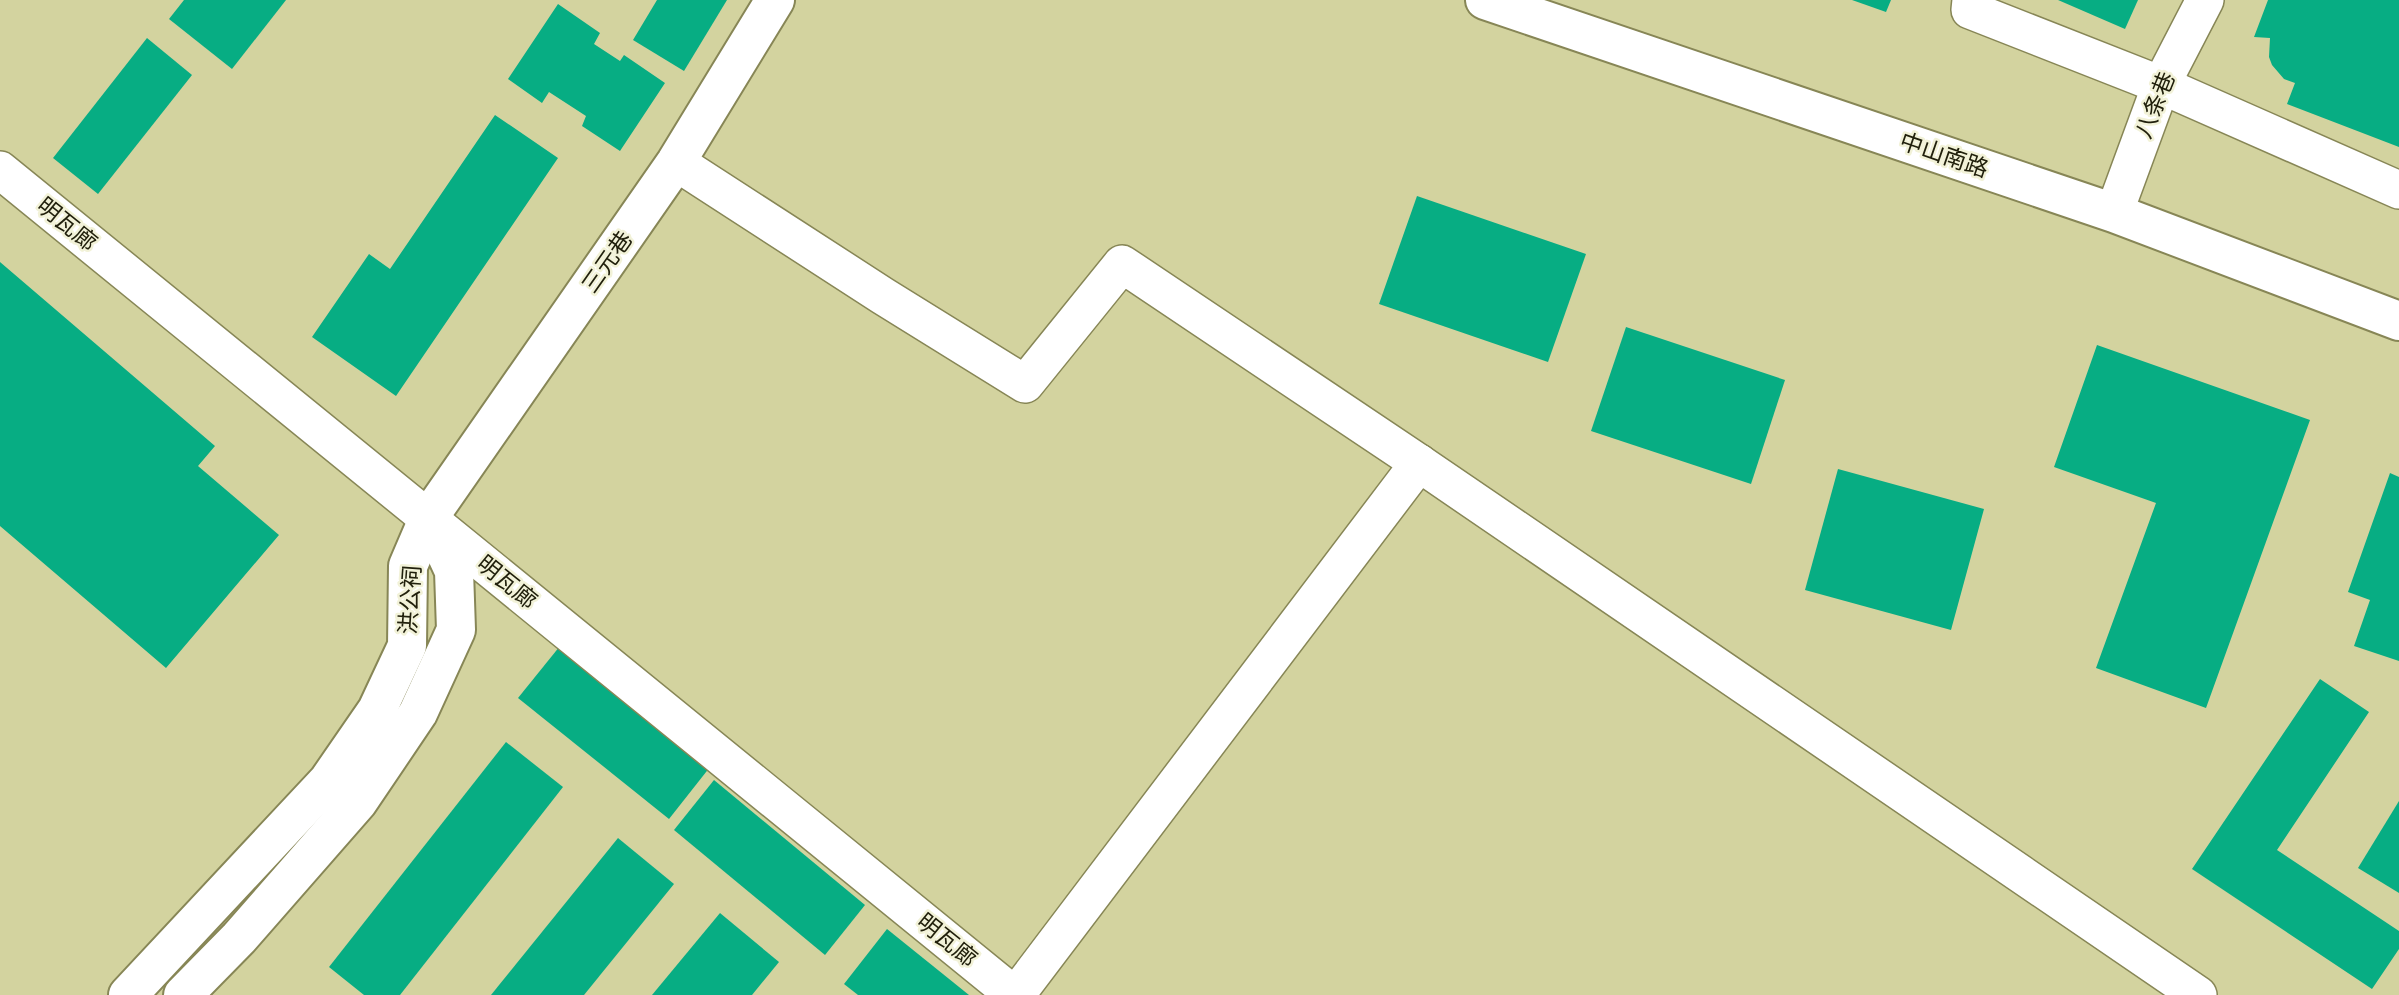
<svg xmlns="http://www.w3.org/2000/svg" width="2399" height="995" font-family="'Fira Sans','Noto Sans SC',sans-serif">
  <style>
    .building { fill: #07ad83 }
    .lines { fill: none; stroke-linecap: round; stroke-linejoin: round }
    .minor-casing { stroke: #878656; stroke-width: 40 }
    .tertiary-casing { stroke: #878656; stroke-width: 42 }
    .primary-casing { stroke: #878656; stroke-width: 42 }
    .minor { stroke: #fff; stroke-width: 37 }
    .tertiary { stroke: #fff; stroke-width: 38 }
    .primary { stroke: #fff; stroke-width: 38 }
    .labels { text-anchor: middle; stroke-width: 5; stroke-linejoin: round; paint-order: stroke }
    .street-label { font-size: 23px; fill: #21200c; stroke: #f2f2d8 }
  </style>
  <rect width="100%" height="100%" fill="#d3d39f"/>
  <g class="building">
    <polygon points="184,0 286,0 232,69 169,19"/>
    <polygon points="657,0 727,0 684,71 633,40"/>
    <polygon points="1852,0 1891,0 1886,12"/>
    <polygon points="2058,0 2138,0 2125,29"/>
    <polygon points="2268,0 2399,0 2399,147 2287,104 2295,83 2284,79 2272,65 2269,57 2270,38 2254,37"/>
    <polygon points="558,4 600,33 594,44 620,61 624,55 665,83 620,151 582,126 586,116 549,92 542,103 508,79"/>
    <polygon points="147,38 192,75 98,194 53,158"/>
    <polygon points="495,115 558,158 396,396 312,337 369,254 390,269"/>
    <polygon points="1417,196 1586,254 1548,362 1379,304"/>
    <polygon points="0,262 215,446 198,466 279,535 166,668 0,526"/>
    <polygon points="1626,327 1785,380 1751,484 1591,431"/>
    <polygon points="2097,345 2310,420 2206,708 2096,668 2156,503 2054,467"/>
    <polygon points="1838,469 1984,509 1951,630 1805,590"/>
    <polygon points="2390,473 2399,477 2399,661 2354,646 2370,600 2348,592"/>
    <polygon points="560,646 710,767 669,819 518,698"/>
    <polygon points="2320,679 2369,712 2277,850 2399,931 2399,949 2372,989 2192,869"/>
    <polygon points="506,742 563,787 400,995 364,995 329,967"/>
    <polygon points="714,780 865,905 825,955 674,830"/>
    <polygon points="2399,801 2399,893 2358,868"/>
    <polygon points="618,838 674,884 584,995 491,995"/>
    <polygon points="720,913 779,962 752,995 652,995"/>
    <polygon points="887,929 969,995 858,995 844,984"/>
  </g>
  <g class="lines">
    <g class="minor-casing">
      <g id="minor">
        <polyline points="1971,0 1970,10 2161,85 2399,190"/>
        <polyline points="676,162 883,296 1025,384 1122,264 1419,463 2198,995"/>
        <polyline points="0,170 1014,995"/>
        <polyline points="2114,213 2161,85 2205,0"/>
        <polyline points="1016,995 1419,463"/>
      </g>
    </g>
    <g class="tertiary-casing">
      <g id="tertiary">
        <polyline points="128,995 328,781 377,710 407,646 408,566 429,517 676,162 775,0"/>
        <polyline points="183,995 239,938 358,802 418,713 456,630 454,571 429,517"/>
      </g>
    </g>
    <g class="primary-casing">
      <polyline id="primary" points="1485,0 2114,213 2399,321"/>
    </g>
    <use href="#minor" class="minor"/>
    <use href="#tertiary" class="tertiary"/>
    <use href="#primary" class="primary"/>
  </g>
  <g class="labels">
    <g class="street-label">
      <text transform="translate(2155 105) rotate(-68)" y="8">八条巷</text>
      <text transform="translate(1944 155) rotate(19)" y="8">中山南路</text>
      <text transform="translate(67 224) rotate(39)" y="8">明瓦廊</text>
      <text transform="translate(607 262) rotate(-55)" y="8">三元巷</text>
      <text transform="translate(507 582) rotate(39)" y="8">明瓦廊</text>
      <text transform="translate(410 600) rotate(-86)" y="8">洪公祠</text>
      <text transform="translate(947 940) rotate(39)" y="8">明瓦廊</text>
    </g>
  </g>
</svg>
